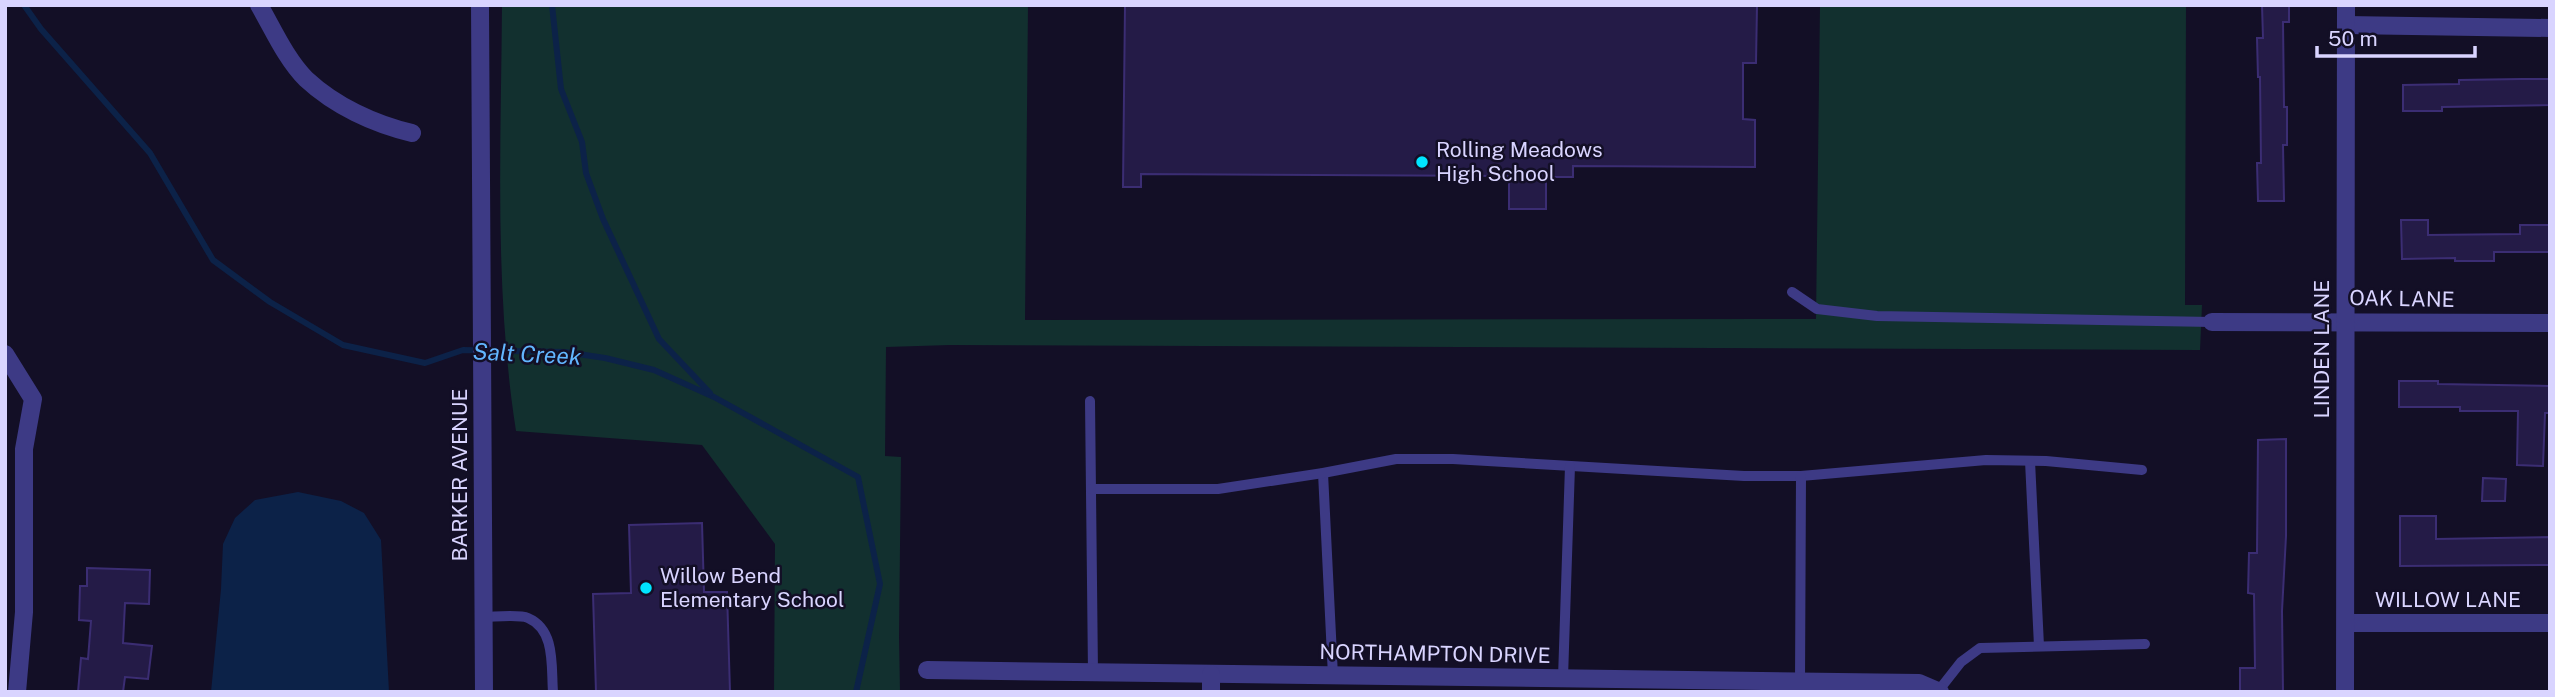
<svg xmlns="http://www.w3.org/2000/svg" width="2555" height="697" font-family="'Public Sans',sans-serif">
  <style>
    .green { fill: #12302f }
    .water { fill: #0c2248 }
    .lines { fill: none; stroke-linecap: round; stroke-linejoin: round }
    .stream { stroke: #0c2248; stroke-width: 6 }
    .building { fill: #241b47; stroke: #3b2d73; stroke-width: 2 }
    .lane { stroke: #3d3a85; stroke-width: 10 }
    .street { stroke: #3d3a85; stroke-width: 18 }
    .poi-dot { fill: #00e5ff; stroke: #130f26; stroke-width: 2.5 }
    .labels { text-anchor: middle; stroke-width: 5; stroke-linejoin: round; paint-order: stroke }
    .poi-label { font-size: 21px; fill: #d9d4ff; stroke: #130f26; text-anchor: start }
    .street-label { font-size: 21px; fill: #d9d4ff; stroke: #130f26 }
    .water-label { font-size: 23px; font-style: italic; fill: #62b6ff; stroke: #130f26 }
  </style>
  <rect width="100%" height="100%" fill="#130f26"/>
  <path class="green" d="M502,5H1028L1025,320L1816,319L1820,5H2186L2185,305H2202L2200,350L950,345L886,347L885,456L901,457L899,637L900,692H774L775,544L702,445L516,431C494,291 501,146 502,5Z"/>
  <polygon class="water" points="298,492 341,501 364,513 381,540 389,692 211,692 221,589 223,544 235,518 255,500"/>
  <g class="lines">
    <g class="stream">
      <polyline points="24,5 41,29 150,153 213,260 270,302 343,345 425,363 463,350 565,352 605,358 654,370 714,397 858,477 880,584 856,692"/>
      <polyline points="552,5 561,89 582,142 586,173 603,219 659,339 710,393"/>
    </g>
  </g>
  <g class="building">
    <polygon points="1125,5 1757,5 1756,63 1743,63 1743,119 1755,120 1755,167 1573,166 1573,177 1546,177 1546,209 1509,209 1509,176 1141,174 1141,187 1123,187"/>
    <polygon points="2262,5 2289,5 2289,22 2283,22 2284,107 2287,107 2287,145 2283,145 2284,201 2258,201 2257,163 2261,163 2260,77 2258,77 2257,38 2263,38"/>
    <polygon points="2521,79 2550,79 2550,105 2442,107 2442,111 2403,111 2403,85 2459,84 2459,80"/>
    <polygon points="2401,220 2428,220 2428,235 2520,234 2520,225 2550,225 2550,252 2494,252 2494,261 2455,261 2455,258 2402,259"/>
    <polygon points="2399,381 2438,381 2438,384 2550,386 2550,413 2545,413 2543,466 2517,465 2518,411 2460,411 2460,407 2399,407"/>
    <polygon points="2286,439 2286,536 2282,611 2283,692 2240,692 2240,668 2255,668 2254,594 2248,593 2249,553 2257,553 2258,440"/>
    <polygon points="2483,478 2506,479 2505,501 2482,501"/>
    <polygon points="2400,516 2436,516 2436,539 2550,537 2550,565 2400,566"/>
    <polygon points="702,523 704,592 727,592 730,692 596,692 593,594 631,593 629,525"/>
    <polygon points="87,568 150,570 149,604 125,603 123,643 152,646 148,679 125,677 123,692 78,692 81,658 88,659 91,621 79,620 80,586 87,586"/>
  </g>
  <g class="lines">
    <g class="lane">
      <polyline points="1792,292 1817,309 1877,316 2212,322"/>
      <polyline points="1090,401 1093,673"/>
      <polyline points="2030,461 2039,646"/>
      <polyline points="1323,473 1333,676"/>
      <polyline points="1091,489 1218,489 1323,473 1396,459 1453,459 1744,476 1801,476 1986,460 2046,461 2142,470"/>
      <path d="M483,617C494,617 519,614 528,618C556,630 551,667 553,692"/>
      <polyline points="1563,678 1570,466"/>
      <polyline points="1800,681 1801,476"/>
      <polyline points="1939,690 1961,662 1980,648 2145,644"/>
    </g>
    <g class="street">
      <path d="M259,5C273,29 286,59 306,79C335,106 374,124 412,133"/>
      <polyline points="480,5 484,692"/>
      <polyline points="2346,25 2550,28"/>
      <polyline points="2212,322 2550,323"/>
      <polyline points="5,354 33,399 24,449 24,612 17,692"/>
      <polyline points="2346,623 2550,623"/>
      <polyline points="927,670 1919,683 1940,692"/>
      <polyline points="1211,692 1211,674"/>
      <polyline points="2345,692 2346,5"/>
    </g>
  </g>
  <g class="poi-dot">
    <circle cx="1422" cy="162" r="7"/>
    <circle cx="646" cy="588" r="7"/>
  </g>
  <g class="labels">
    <g class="poi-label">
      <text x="1436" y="157">Rolling Meadows<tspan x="1436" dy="24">High School</tspan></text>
      <text x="660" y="583">Willow Bend<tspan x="660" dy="24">Elementary School</tspan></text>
    </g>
    <g class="street-label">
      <text transform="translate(2402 299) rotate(1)" y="7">OAK LANE</text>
      <text transform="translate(2322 349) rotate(-90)" y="7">LINDEN LANE</text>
      <text transform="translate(460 475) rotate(-90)" y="7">BARKER AVENUE</text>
      <text x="2448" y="607">WILLOW LANE</text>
      <text transform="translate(1435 654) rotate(1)" y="7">NORTHAMPTON DRIVE</text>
    </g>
    <g class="water-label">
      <text transform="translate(527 354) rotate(3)" y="8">Salt Creek</text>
    </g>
  </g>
  <rect width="2555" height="697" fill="none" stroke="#d9d4ff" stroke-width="14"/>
  <path d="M2317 46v10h158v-10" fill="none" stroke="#d9d4ff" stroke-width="3.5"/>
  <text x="2328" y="46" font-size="21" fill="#d9d4ff" stroke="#130f26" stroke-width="5" paint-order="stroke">50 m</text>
</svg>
